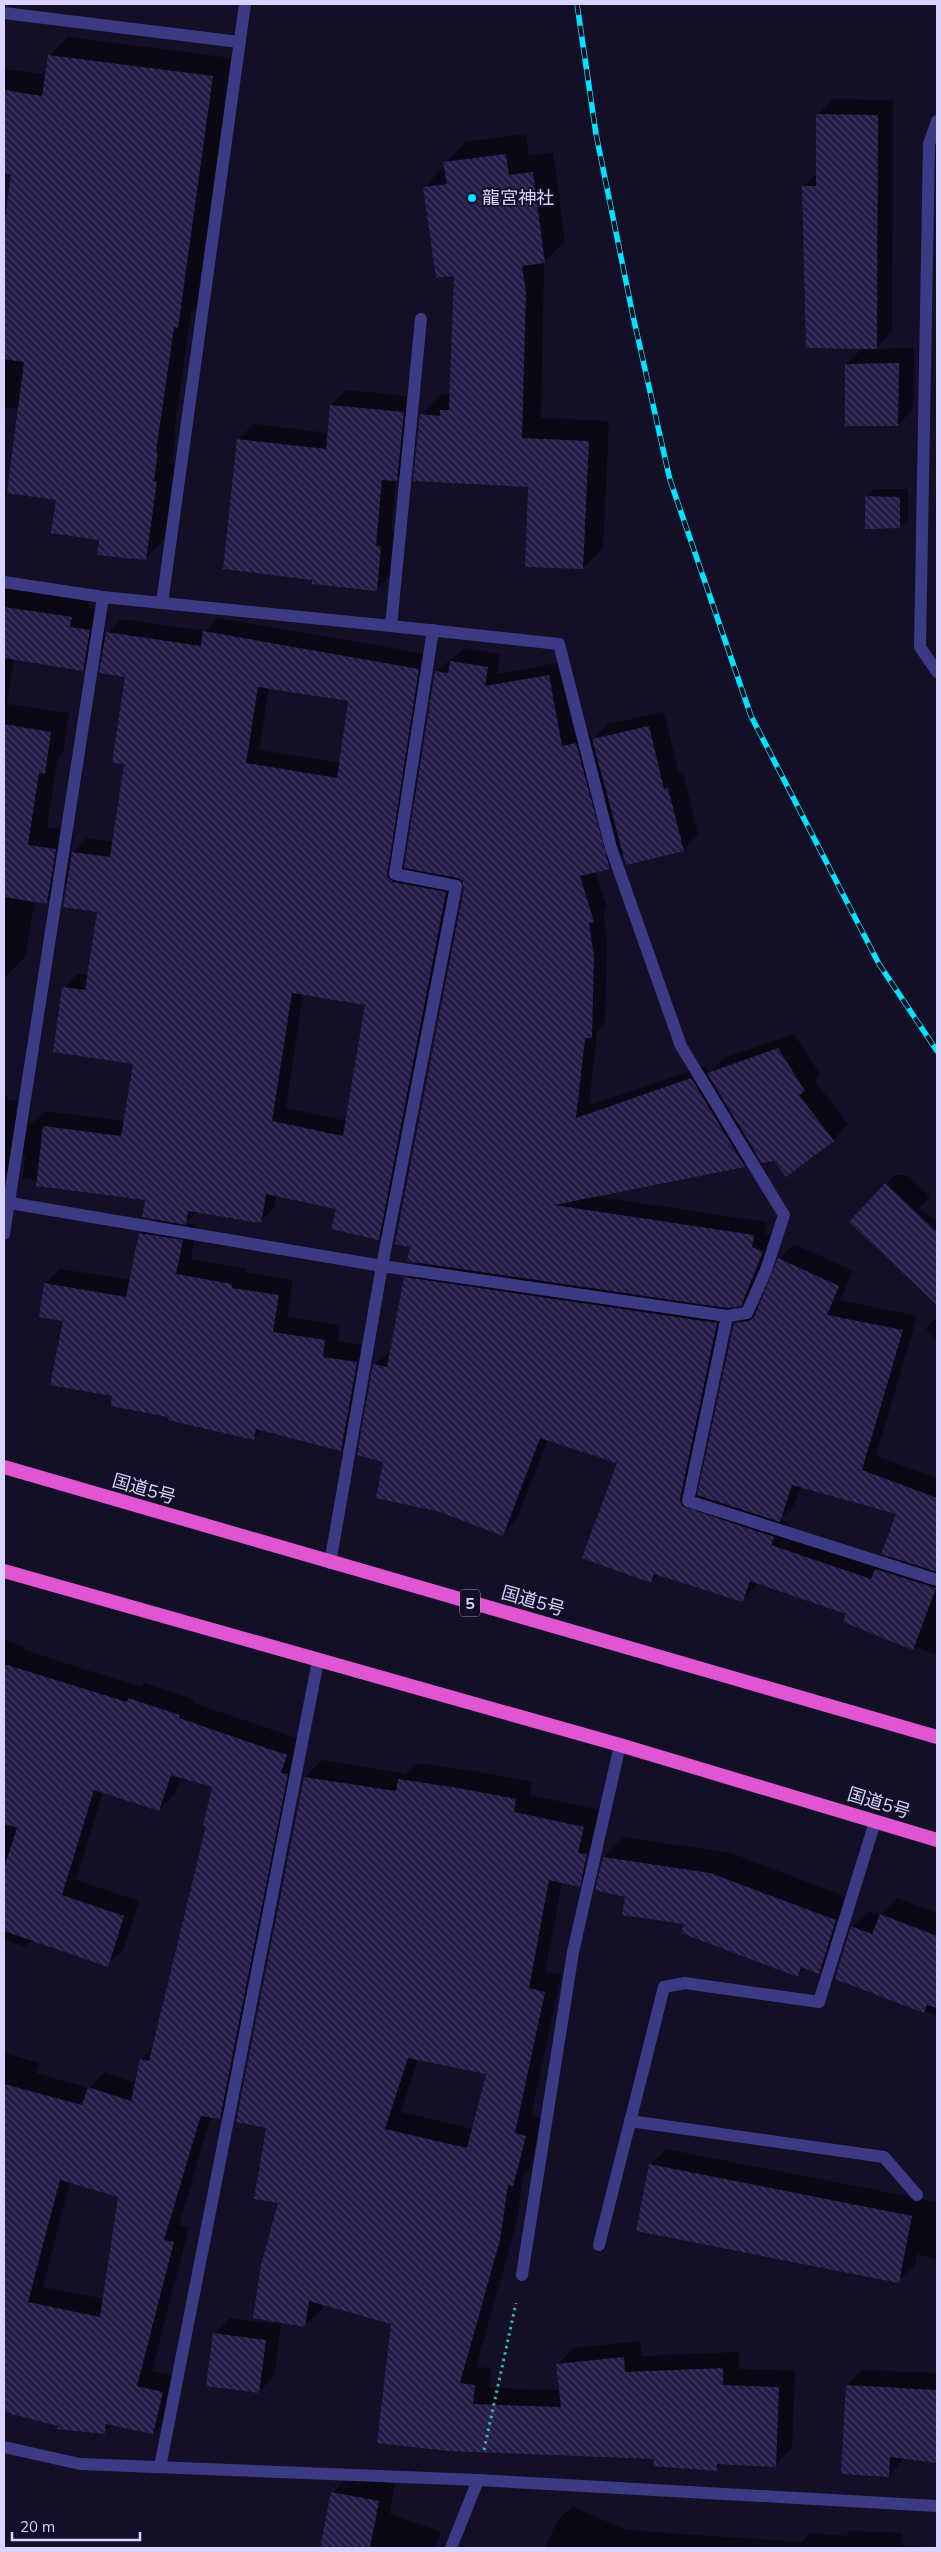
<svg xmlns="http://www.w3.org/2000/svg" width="941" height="2552" font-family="Mulish,'Noto Sans JP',sans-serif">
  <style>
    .shadow { fill: #0007; fill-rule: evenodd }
    .building { fill: url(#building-back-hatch); fill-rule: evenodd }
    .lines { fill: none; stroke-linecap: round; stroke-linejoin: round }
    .path { stroke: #2fb8b0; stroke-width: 3; stroke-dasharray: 2.5 4; stroke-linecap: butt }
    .service { stroke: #3d3a85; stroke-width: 12 }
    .minor { stroke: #3d3a85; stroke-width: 12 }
    .trunk { stroke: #e055d1; stroke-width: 14 }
    .rail-casing { stroke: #00e5ff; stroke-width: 5.5 }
    .rail { stroke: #130f26; stroke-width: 4; stroke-dasharray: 11; stroke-linecap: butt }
    .poi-dot { fill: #00e5ff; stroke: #130f26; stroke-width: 2 }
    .labels { text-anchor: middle; stroke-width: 4; stroke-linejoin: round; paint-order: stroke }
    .shield { fill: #130f26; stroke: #9e99be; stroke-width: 1 }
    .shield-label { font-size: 16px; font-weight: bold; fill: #d9d4ff }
    .poi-label { font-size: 18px; fill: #d9d4ff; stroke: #130f26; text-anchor: start }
    .street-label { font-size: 18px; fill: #d9d4ff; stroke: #130f26 }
  </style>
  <defs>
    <pattern id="building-back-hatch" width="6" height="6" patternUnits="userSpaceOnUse" patternTransform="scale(1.25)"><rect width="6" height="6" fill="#241b47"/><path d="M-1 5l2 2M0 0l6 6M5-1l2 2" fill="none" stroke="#433b63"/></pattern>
  </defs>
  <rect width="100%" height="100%" fill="#130f26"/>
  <g class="shadow">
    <polygon points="68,37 231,58 197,308 191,313 174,433 176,434 172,462 175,463 164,540 145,559 100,539 57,499 19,409 4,407 4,236 12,173 4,172 4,69 47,75 49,56"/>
    <polygon points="833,99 893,100 892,332 875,349 914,348 913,409 898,425 846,364 863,348 803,187 817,173 817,115"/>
    <polygon points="526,134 529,156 553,152 565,241 544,262 541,418 609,421 603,548 583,568 530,486 421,414 441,394 450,395 455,274 424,188 465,142"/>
    <polygon points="346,390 418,397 412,464 396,479 391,532 396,532 392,574 377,589 314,579 238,440 253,424 328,433 331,405"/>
    <polygon points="874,489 908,489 908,520 900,527 866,497"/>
    <path d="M4,585L90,599L88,608L108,611L104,636L121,619L205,631L218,618L432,655L400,862L406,867L436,672L464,648L500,654L497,674L562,662L575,734L589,731L592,741L608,724L664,712L679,774L683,773L698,835L683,850L624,853L609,868L595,871L607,907L603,912L607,943L605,1024L597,1032L589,1105L705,1066L709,1073L724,1058L794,1034L820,1074L814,1080L848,1124L833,1140L787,1175L774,1159L757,1153L744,1165L594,1196L766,1222L765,1234L776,1238L754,1291L741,1304L726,1307L731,1308L694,1484L696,1492L699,1493L735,1324L750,1309L759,1307L779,1259L794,1244L853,1271L840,1300L917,1316L876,1456L937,1478V1655L915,1647L913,1648L848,1613L758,1583L743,1600L659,1574L651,1582L619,1462L548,1439L517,1519L502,1534L385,1461L374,1365L391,1351L406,1278L421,1262L465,887L460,878L392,1225L378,1239L337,1208L276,1195L274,1208L260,1222L197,1212L185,1223L197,1225L191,1259L247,1269L246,1272L293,1280L287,1317L340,1325L338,1341L372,1347L356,1434L341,1450L263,1429L253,1438L170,1416L114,1395L64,1320L45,1284L60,1269L131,1280L140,1234L155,1218L146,1199L22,1178L26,1155L4,1176V1096L8,1097V1100L31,1103L28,1127L44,1111L125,1121L135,1063L64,988L77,974L89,975L98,911L68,881L47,903L35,901L25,957L6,976L4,975ZM105,648L127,676L126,763L114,842L87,838L70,855L74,831L47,827L57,760L63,754L69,713L7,704L14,659L83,669ZM269,687L350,702L340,763L259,750ZM303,993L367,1004L347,1121L286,1108ZM801,1486L898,1513L890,1555L883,1563L785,1530L788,1522L780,1519L794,1505Z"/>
    <polygon points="895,1175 907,1175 930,1197 919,1208 937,1221 937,1303 850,1222"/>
    <polygon points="937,1317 937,1340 926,1329"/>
    <path d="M4,1640L25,1647L24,1650L141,1687L145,1683L195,1700L194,1703L302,1740L235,2102L220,2118L211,2116L179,2225L189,2227L152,2371L177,2377L168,2417L153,2433L113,2424L104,2432L59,2425L4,2411V2053L39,2063L36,2073L89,2088L105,2072L136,2083L141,2059L154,2047L207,1826L214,1786L181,1777L175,1794L159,1810L103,1792L76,1880L139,1901L123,1950L107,1965L33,1940L25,1947L4,1940ZM70,2182L120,2197L104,2299L43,2287Z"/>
    <path d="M322,1760L405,1774L416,1763L475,1771L532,1782L530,1795L600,1810L596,1868L579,1885L562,1882L545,1972L561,1975L531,2116L542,2119L530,2168L523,2175L517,2222L476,2367L492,2368L489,2388L560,2390L557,2365L574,2348L640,2341L642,2356L739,2352V2369L795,2371L792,2448L775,2465L723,2463L716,2470L655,2458L378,2442L392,2323L322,2304V2309L305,2325L267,2127L305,1777ZM418,2059L488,2073L473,2129L401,2112Z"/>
    <polygon points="624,1837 731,1853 855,1900 839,1952 819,1972 806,1967 797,1976 626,1896 604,1857"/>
    <polygon points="897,1898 937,1913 937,2016 836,1979 852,1927 868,1911 880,1915"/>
    <polygon points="666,2149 937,2202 937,2260 917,2254 915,2265 898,2281 650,2165"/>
    <polygon points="230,2318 281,2325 274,2376 259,2392 214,2334"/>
    <polygon points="862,2370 937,2373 937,2462 904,2458 889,2476 847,2385"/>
    <polygon points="349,2476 395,2484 390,2514 441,2532 435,2548 335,2548 322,2546 332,2493"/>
    <polygon points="572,2506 626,2530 802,2542 810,2533 845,2536 850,2531 902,2533 901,2545 937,2548 545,2548 557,2521"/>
  </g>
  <g class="building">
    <polygon points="48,55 213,76 178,328 174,327 156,452 158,452 154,481 157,481 146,560 97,555 99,540 51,533 56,500 7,493 24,362 4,359 4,227 11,174 4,173 4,90 42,96"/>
    <polygon points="816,114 878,115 877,349 806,348 802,186 816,186"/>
    <polygon points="506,154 509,175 533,172 545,263 522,266 526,292 522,438 589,441 583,569 525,567 528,487 413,481 420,414 440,416 440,410 449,410 454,276 436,278 423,187 447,184 443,162"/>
    <polygon points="899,363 898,426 845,426 845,364"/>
    <polygon points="330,405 404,412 397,481 382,480 376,546 381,547 377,591 312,584 312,580 223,569 237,439 326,449"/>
    <polygon points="865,496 900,497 900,528 865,529"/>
    <polygon points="4,607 72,617 70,627 90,630 83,671 4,658"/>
    <path d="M203,631L419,669L387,876L393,882L446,892L379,1240L331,1229L336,1209L266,1194L261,1223L188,1211L186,1225L142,1217L145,1200L36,1186L43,1126L121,1136L133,1064L53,1052L62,987L85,990L97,912L63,907L72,852L110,857L124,764L112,763L125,677L99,673L106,632L201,646ZM258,687L348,701L337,778L246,763ZM292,993L365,1005L343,1136L272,1121Z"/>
    <polygon points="450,661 488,667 485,686 549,675 562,746 576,743 610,869 580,876 594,922 589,923 594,957 592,1038 585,1038 576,1118 691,1078 745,1167 554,1205 754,1235 752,1247 763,1252 741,1306 727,1308 407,1261 410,1247 395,1244 464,888 462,880 458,878 404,868 435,671 448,673"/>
    <polygon points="4,724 51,732 45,774 39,773 28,845 56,849 47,904 4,897"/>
    <polygon points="649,726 664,789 668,788 684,851 626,865 592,739"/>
    <polygon points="778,1048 805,1091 799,1095 834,1141 786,1177 774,1161 762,1163 707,1073"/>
    <polygon points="885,1183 937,1232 937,1305 849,1222"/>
    <polygon points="139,1233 183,1240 176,1274 232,1284 232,1288 279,1295 273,1332 325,1340 323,1357 357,1362 341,1451 256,1429 254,1440 168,1420 168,1417 111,1406 112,1396 50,1385 63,1321 39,1317 44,1283 126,1297"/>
    <polygon points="778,1258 839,1286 827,1315 903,1330 862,1470 937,1498 937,1572 881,1554 896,1514 792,1485 780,1522 697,1495 734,1323 749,1321 754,1317"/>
    <polygon points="404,1277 717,1323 680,1499 682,1506 774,1537 771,1545 871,1579 875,1569 936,1588 913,1650 843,1622 846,1614 750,1581 743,1602 654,1574 651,1583 582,1558 617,1463 540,1438 503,1536 440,1512 376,1498 383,1462 357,1455 373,1364 387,1367"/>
    <path d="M4,1664L127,1702L128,1698L180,1715L179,1718L287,1755L281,1773L288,1774L220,2119L202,2116L200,2118L164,2240L174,2242L137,2386L163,2392L153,2434L106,2424L105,2434L57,2429L58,2426L4,2412V2084L82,2105L88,2087L131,2101L140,2059L149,2061L206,1826H203L212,1787L171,1775L159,1811L94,1790L62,1895L124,1916L108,1967L4,1931V1868L17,1828L4,1824ZM60,2180L118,2197L100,2317L28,2302Z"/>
    <path d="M304,1777L396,1791L398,1779L458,1788L516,1799L514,1812L584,1827L578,1853L587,1854L580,1887L549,1880L529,1988L545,1992L515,2133L526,2136L513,2186L508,2185L500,2240L460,2383L475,2385L473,2404L561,2407L556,2364L624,2357L625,2372L723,2368V2385L779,2387L776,2467L717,2464V2471L653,2466L654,2459L449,2451L377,2443L391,2324L309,2301L305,2327L253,2318L261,2265L278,2203L254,2199L266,2128L236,2122ZM408,2058L486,2074L467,2148L385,2129Z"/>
    <polygon points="603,1857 710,1873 836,1920 819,1974 801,1967 798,1977 681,1933 684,1924 622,1915 625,1897 595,1890"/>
    <polygon points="880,1914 937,1936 937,2008 927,2005 924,2013 835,1979 851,1926 872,1934"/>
    <polygon points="649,2164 912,2216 899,2283 636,2231"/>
    <polygon points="213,2333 266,2340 259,2393 206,2386"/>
    <polygon points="846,2385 937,2390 937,2463 890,2457 889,2477 841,2474"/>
    <polygon points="331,2492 379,2501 370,2548 320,2548"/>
  </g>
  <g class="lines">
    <polyline class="path" points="484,2450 516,2303"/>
    <g class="service">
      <polyline points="4,1202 382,1266 727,1316 747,1313 766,1270 784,1215 681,1046 611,848 559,644 391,626 421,319"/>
      <polyline points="330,1563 382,1266 456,886 395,874 433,630"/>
      <polyline points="630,2121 884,2157 917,2195"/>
      <polyline points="599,2245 664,1987 685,1983 819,2002 875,1822"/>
      <polyline points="522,2275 573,1952 620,1745"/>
      <polyline points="160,2467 318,1661"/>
    </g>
    <g class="minor">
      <polyline points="4,13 239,42"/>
      <polyline points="937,121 929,144 920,647 937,672"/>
      <polyline points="4,582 103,597 391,626"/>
      <polyline points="162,603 245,4"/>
      <polyline points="4,1234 103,597"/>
      <polyline points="727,1316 688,1501 937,1580"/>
      <polyline points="4,2447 80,2464 478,2480 937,2506"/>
      <polyline points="451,2548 478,2480"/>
    </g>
    <g class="trunk">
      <polyline points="4,1467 937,1737"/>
      <polyline points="4,1571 620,1745 937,1840"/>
    </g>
    <g class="rail-casing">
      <polyline id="rail" points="577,4 596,134 633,316 670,480 751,716 879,964 937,1051"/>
    </g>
    <use href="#rail" class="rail"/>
  </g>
  <circle class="poi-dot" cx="472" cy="198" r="5"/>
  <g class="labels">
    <rect class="shield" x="460" y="1589.5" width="20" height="27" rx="4"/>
    <g class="shield-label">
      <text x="470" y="1609">5</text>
    </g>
    <g class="poi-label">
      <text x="482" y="204">龍宮神社</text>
    </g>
    <g class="street-label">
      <text transform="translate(144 1489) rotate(16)" y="6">国道5号</text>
      <text transform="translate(533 1601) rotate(16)" y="6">国道5号</text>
      <text transform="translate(879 1803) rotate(17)" y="6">国道5号</text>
    </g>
  </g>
  <rect width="941" height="2552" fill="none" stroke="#d9d4ff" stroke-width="10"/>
  <path d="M12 2532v8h128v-8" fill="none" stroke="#d9d4ff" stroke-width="2.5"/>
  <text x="20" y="2532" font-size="15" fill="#d9d4ff" stroke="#130f26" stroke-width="4" paint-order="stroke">20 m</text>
</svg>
